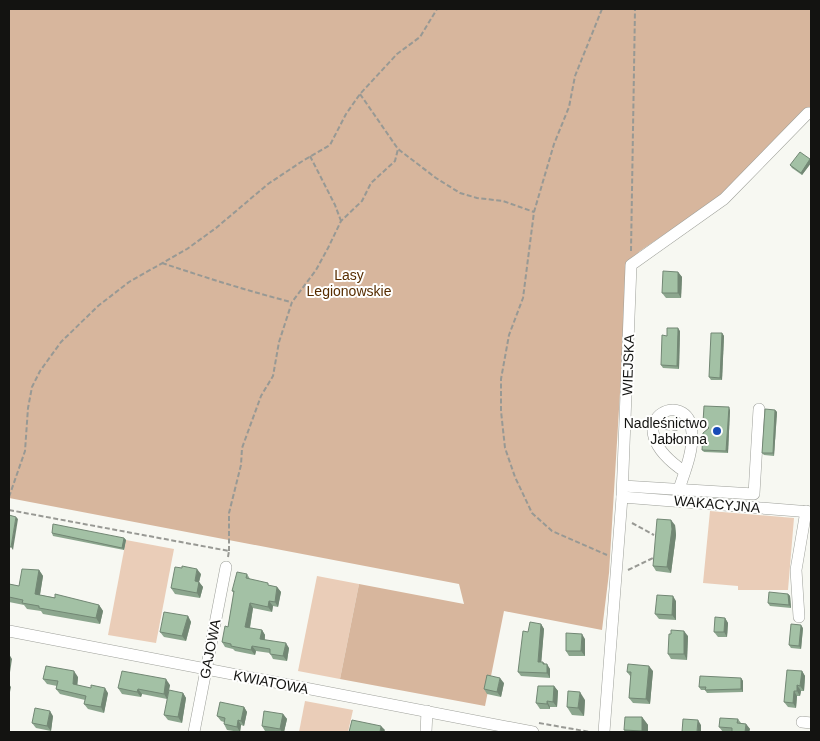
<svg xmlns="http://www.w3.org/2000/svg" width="820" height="741" font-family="Helvetica,sans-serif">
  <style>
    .green { fill: #eacdb8 }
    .forest { fill: #d7b69d }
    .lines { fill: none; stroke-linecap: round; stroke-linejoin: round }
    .minor-casing { stroke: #9ea09a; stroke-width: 12 }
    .path { stroke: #989994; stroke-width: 2; stroke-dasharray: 5 2.5; stroke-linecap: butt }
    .minor { stroke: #fff; stroke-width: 11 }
    .wall { fill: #8ca68e }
    .shaded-wall { fill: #728774 }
    .building { fill: #a3c1a5; stroke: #728774 }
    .poi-dot { fill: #184bb7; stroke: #fffffe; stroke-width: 2 }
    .labels { text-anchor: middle; stroke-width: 4; stroke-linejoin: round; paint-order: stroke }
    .park-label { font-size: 14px; fill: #572d00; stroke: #fffffe }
    .street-label { font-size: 14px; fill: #131311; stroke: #fffffe }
    .poi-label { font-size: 14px; fill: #131311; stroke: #fffffe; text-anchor: end }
  </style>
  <rect width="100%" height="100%" fill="#f7f8f2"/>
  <g class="green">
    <polygon points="710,511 794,518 788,590 738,590 738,586 703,583"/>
    <polygon points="126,540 174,549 156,643 108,635"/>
    <polygon points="317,576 359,584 340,679 298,671"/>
    <polygon points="305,701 353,710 348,732 299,732"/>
  </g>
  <polygon class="forest" points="9,9 811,9 811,110 728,191 640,251 628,262 609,573 602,630 504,611 485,706 340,679 359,584 464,604 459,584 9,498"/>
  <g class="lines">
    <g class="minor-casing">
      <g id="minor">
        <polyline points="623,486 754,494 759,409"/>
        <path d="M679,489C685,471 693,452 692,433C690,384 610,421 685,472"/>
        <polyline points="622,497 811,512"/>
        <polyline points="799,617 796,570 806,511"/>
        <polyline points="9,631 533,732"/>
        <polyline points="802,722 811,723"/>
        <polyline points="194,732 226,567"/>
        <polyline points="426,732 427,711"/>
        <polyline points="604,732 622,497 631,265 724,199 808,113 811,113"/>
      </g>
    </g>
    <g class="path">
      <polyline points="602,9 575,76 569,107 554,144 534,212 523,298 509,335 501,379 501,411 505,448 515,477 532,513 552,531 607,555"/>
      <polyline points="360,94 398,149 436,178 460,193 477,198 503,201 534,212"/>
      <polyline points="310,156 335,205 341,221"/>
      <polyline points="631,251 635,9"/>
      <path d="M162,263C204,277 248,291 291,302"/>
      <polyline points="665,429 680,430"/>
      <polyline points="9,497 25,451 28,408 32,387 40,371 61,342 98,306 129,282 187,249 216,228 268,184 301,162 330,145 346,114 360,94 397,54 420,37 437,9"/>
      <polyline points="9,510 229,551 228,557"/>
      <polyline points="632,523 654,535"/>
      <polyline points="229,551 229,513 241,465 242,448 261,396 273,376 279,342 292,302 316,270 328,248 341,221 362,201 371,183 395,161 398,149"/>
      <polyline points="628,570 653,558"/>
      <polyline points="539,723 590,732"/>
    </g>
    <use href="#minor" class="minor"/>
  </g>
  <g class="wall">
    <polygon points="810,159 811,163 802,175 792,168 790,165"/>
    <polygon points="678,272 682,277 681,298 666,298 662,293"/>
    <polygon points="680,331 679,369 663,368 661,365"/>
    <polygon points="722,333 724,336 722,380 711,380 709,377"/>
    <polygon points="730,410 728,453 704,452 702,450 708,428"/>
    <polygon points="775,410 777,412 774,456 764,455 762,453"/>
    <polygon points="675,525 676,535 671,573 656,571 653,566"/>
    <polygon points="52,533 124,538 126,540 124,550 53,536"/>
    <polygon points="39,570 43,576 40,595 99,605 103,611 100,624 43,614 41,611 27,609 24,605 9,602 9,604 9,584 19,586"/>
    <polygon points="201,574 199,582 203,587 200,598 175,594 171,588"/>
    <polygon points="247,574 250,579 271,586 277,587 281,592 278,607 273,606 272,612 253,608 250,628 262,630 265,635 265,640 289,648 287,661 273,659 270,653 256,651 255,655 235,651 233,649 225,647 222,642 228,627 234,593 232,591"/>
    <polygon points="788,594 790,596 791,608 770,606 768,603"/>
    <polygon points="676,601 676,620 659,619 655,614"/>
    <polygon points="188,616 191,622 186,641 164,637 160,632"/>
    <polygon points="725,618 728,623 727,637 718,637 714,632"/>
    <polygon points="541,624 544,629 541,662 545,664 550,669 550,678 521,676 518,672"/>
    <polygon points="803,628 801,649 791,648 789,645"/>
    <polygon points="688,636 687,660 671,659 668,654"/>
    <polygon points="585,639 585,656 569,656 566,651"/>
    <polygon points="653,671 650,704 633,703 629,698 631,677 627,672"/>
    <polygon points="802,671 805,676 804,691 801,691 800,696 797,696 796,708 788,707 784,702"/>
    <polygon points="78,677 77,685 108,693 104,713 88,709 84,704 85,700 60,694 56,689 57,686 47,684 43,679"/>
    <polygon points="741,678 743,681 743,692 707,693 705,690 701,690 699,687"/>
    <polygon points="504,683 501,697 487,694 484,689"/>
    <polygon points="170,685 167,699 142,694 141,697 122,694 118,688"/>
    <polygon points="554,686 558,691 557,707 550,707 550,709 540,709 536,703"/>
    <polygon points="183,693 186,698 182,723 168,720 164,715"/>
    <polygon points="585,700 584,716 572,715 567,707"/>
    <polygon points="244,707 247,712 244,726 241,725 240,732 227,730 224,724 224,722 221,721 217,716"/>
    <polygon points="283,714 287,719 284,732 273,732 265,731 262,726"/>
    <polygon points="53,716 51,731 36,728 32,723"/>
    <polygon points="642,717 648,725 648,732 625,732 624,730"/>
    <polygon points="738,719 741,723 746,724 750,729 749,732 723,732 719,727"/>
  </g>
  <g class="shaded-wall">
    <polygon points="810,159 811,163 802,175 801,173"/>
    <polygon points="678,272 682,277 681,298 678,293"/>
    <polygon points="678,328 680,331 679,369 677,366"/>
    <polygon points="722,333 724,336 722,380 720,378"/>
    <polygon points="729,407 730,410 728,453 726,451"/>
    <polygon points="775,410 777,412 774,456 773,453"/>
    <polygon points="16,517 18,519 13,550 11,547"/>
    <polygon points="671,520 675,525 676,535 671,573 667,567"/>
    <polygon points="124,538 126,540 124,550 122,548"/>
    <polygon points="197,569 201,574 199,582 203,587 200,598 197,593 195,581"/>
    <polygon points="39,570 43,576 39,600 35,594"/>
    <polygon points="277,587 281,592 278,607 275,602"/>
    <polygon points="788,594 790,596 791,608 789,605"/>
    <polygon points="673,596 676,601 676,620 672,615"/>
    <polygon points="269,601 273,606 272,612 268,607"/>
    <polygon points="250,603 253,608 249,632 245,627"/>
    <polygon points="99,605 103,611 100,624 96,618"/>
    <polygon points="188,616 191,622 186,641 182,636"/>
    <polygon points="725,618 728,623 727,637 724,632"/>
    <polygon points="541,624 544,629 541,666 538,662"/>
    <polygon points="801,625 803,628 801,649 799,646"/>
    <polygon points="262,630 265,635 264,644 260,639"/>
    <polygon points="684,631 688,636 687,660 684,654"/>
    <polygon points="582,634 585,639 585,656 581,651"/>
    <polygon points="286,643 289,648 287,661 283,656"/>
    <polygon points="252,646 256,651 255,655 251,650"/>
    <polygon points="9,654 12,659 9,679"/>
    <polygon points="543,662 547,666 547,664 550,669 550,678 547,673 543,664"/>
    <polygon points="649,666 653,671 650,704 646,699"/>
    <polygon points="74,671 78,677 77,689 73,684"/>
    <polygon points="802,671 805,676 804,691 800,686"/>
    <polygon points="500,678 504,683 501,697 497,692"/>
    <polygon points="741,678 743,681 743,692 741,689"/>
    <polygon points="166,679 170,685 167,699 164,694"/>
    <polygon points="9,684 11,687 9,697"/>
    <polygon points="797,685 801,691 800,696 797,691"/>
    <polygon points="554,686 558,691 557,707 553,702"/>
    <polygon points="105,688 108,693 104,713 101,707"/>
    <polygon points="138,689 142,694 141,697 137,692"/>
    <polygon points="794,691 797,696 796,708 793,703"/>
    <polygon points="580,692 585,700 584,716 578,708"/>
    <polygon points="183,693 186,698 182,723 178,717"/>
    <polygon points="547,701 550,707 550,709 547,704"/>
    <polygon points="244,707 247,712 244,726 241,721"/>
    <polygon points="50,711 53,716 51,731 47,726"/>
    <polygon points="283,714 287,719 284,732 282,732 280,729"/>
    <polygon points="642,717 648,725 648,732 643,732 642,731"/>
    <polygon points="238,720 241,725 240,732 237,727"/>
    <polygon points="698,720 701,725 701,732 697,732"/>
    <polygon points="746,724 750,729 749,732 745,732"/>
    <polygon points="381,726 385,730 384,732 380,732"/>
  </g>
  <g class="building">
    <polygon points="800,152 810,159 801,173 790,165"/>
    <polygon points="663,271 678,272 678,293 662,293"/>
    <polygon points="667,328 678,328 677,366 661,365 662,335 667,336"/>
    <polygon points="711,333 722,333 720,378 709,377"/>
    <polygon points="704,406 729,407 726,451 702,450 703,433 709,428 703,422"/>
    <polygon points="765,409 775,410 773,453 762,453"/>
    <polygon points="9,515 16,517 11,547 9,547"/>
    <polygon points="657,519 671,520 672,529 667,567 653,566"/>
    <polygon points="53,524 124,538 122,548 52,533"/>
    <polygon points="182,566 197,569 195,581 199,582 197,593 171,588 175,567 182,568"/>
    <polygon points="22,569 39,570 35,594 55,598 55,594 99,605 96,618 39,608 39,606 22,603 23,600 9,597 9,584 19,586"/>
    <polygon points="237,572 247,574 246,578 268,583 268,585 277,587 275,602 269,601 268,607 250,603 245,627 262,630 260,639 286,643 283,656 270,654 270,649 252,646 251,650 231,646 231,644 222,642 225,626 228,627 234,591 232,591"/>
    <polygon points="769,592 788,594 789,605 768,603"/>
    <polygon points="657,595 673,596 672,615 655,614"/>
    <polygon points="164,612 188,616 182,636 160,632"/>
    <polygon points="715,617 725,618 724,632 714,632"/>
    <polygon points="530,622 541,624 538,662 543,662 543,664 547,664 547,673 518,672 523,631 528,632"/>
    <polygon points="791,624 801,625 799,646 789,645"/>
    <polygon points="671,630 684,631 684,654 668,654 669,634 671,634"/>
    <polygon points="566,633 582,634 581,651 566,651"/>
    <polygon points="628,664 649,666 646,699 629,698 631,672 627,672"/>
    <polygon points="46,666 74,671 73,684 91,688 91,685 105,688 101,707 84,704 86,696 56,689 58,681 43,679"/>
    <polygon points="787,670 802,671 800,686 797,685 797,691 794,691 793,703 784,702"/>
    <polygon points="122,671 166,679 164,694 138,689 137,692 118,688"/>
    <polygon points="487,675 500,678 497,692 484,689"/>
    <polygon points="700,676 741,678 741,689 705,690 706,687 699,687"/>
    <polygon points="538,686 554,686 553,702 547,701 547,704 536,703"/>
    <polygon points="169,690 183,693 178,717 164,715"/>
    <polygon points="568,691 580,692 578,708 567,707"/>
    <polygon points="220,702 244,707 241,721 238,720 237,727 224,724 225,718 217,716"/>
    <polygon points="35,708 50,711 47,726 32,723"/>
    <polygon points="264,711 283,714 280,729 262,726"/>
    <polygon points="625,717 642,717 642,731 624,730"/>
    <polygon points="720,718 738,719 737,723 746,724 745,732 732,732 732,728 719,727"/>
    <polygon points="683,719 698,720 697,732 682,732"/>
    <polygon points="352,720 381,726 380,732 349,732"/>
  </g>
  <circle class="poi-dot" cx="717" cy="431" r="5"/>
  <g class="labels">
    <g class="park-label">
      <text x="349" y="280">Lasy<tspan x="349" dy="16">Legionowskie</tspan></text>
    </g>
    <g class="street-label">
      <text transform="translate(628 365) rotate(-88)" y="5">WIEJSKA</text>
      <text transform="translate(717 504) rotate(5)" y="5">WAKACYJNA</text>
      <text transform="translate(210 649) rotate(-79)" y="5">GAJOWA</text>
      <text transform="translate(271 682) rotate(11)" y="5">KWIATOWA</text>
    </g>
    <g class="poi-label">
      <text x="707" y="428">Nadleśnictwo<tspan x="707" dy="16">Jabłonna</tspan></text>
    </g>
  </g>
  <rect width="820" height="741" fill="none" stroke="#131311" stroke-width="20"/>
</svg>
